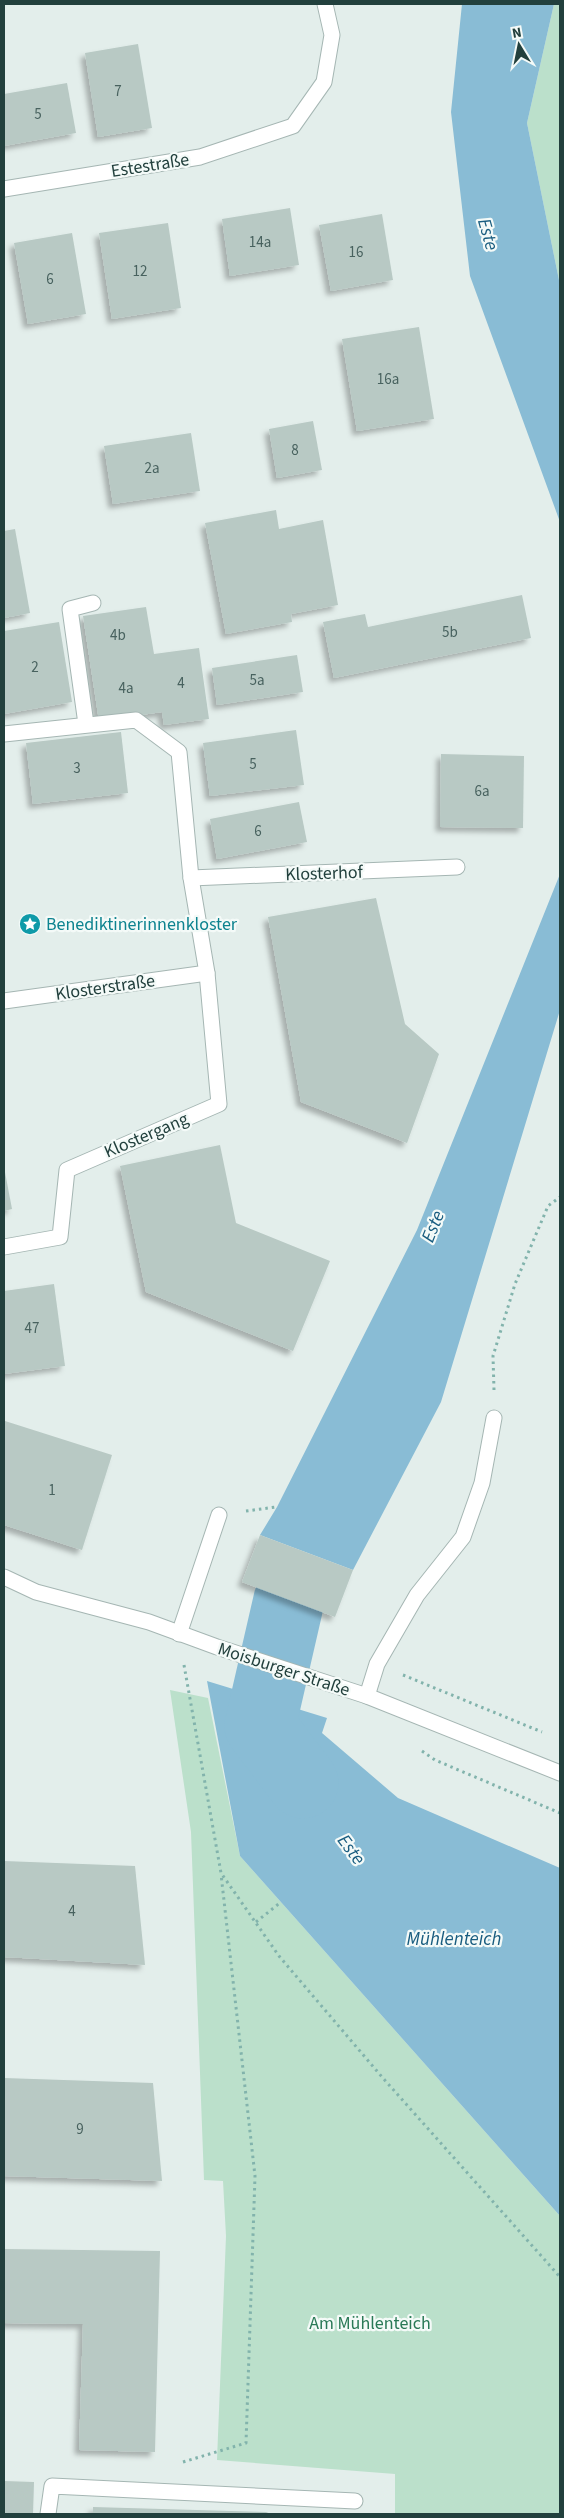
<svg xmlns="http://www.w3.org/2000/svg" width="564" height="2518" font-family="'Source Sans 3',sans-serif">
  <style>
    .green { fill: #bbe0cb }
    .water { fill: #89bcd5 }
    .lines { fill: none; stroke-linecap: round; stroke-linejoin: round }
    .river { stroke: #89bcd5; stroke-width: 71 }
    .building { fill: #b8c9c4; filter: url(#shadow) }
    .service-casing { stroke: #a5b6b3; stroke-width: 17 }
    .minor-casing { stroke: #a5b6b3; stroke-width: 17 }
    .path { stroke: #82b3ac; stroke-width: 3; stroke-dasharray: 2.5 4; stroke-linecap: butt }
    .service { stroke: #fff; stroke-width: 15 }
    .minor { stroke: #fff; stroke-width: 15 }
    .labels { text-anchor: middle; stroke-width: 4.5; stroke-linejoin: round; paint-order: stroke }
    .number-label { font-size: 15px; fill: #48625f }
    .street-label { font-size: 18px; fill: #22403d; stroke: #f4faf8 }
    .culture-label { font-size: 18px; fill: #0d838f; stroke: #f4faf8; text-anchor: start }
    .park-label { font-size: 18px; fill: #297956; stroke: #f4faf8 }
    .water-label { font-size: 19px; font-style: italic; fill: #185c7f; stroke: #f4faf8 }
  </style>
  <defs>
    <filter id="shadow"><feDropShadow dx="-4.5" dy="4.5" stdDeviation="2.5" flood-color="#0004"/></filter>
  </defs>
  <rect width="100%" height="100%" fill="#e3eeeb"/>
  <g class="green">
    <polygon points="554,4 560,4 560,285 527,123"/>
    <polygon points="170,1690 208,1698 240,1856 560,2216 560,2514 395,2514 395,2474 217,2460 226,2236 223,2181 204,2180 191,1832"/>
  </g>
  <g class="water">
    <polygon points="462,4 554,4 527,123 560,285 560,522 470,276 451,112"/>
    <polygon points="560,874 560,1010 441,1402 353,1570 260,1535 277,1507 417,1230"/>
    <polygon points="207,1681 327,1718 322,1733 398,1798 560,1868 560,2216 240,1856"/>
  </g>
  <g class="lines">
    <polyline class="river" points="289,1600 260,1726 303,1783"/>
  </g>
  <g class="building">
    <polygon points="138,44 152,128 98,137 85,53"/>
    <polygon points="67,83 76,133 4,146 4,94"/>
    <polygon points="290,208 299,265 230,276 222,219"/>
    <polygon points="382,214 393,280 331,291 319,225"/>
    <polygon points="168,223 181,308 112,319 99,233"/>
    <polygon points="72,233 86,314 28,324 14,243"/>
    <polygon points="419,327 434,419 357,431 342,339"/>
    <polygon points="313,421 322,470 277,478 269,429"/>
    <polygon points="191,433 200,491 113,504 104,446"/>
    <polygon points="276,510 279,529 323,520 338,605 291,614 292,622 226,634 205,523"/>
    <polygon points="15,529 30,613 4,618 4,531"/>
    <polygon points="522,595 531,638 334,678 323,622 365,614 368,627"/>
    <polygon points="146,607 154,654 199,648 209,719 164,725 162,712 99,721 83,616"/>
    <polygon points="59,622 72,702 4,714 4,631"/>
    <polygon points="297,655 303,692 217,705 212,668"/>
    <polygon points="296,730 304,785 210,796 203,743"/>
    <polygon points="121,732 128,793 33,804 26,743"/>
    <polygon points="441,754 524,756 523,828 440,827"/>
    <polygon points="299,802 307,842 217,859 210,819"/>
    <polygon points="376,898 405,1024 439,1054 407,1143 301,1102 268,917"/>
    <polygon points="220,1145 236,1223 330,1261 293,1351 146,1292 120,1166"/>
    <polygon points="4,1167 12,1209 4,1211"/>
    <polygon points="54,1284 65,1366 4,1374 4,1291"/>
    <polygon points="5,1421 112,1455 82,1550 4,1525"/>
    <polygon points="260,1535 353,1570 335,1617 242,1582"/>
    <polygon points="4,1861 135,1866 145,1965 4,1957"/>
    <polygon points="4,2078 153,2083 162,2181 4,2176"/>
    <polygon points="4,2249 160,2251 155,2452 79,2450 83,2324 4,2323"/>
    <polygon points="4,2481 34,2482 33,2514 4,2514"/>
    <polygon points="93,2507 266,2512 271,2514 93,2514"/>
  </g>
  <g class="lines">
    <g class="service-casing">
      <g id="service">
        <polyline points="179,1634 219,1515"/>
        <polyline points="367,1696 377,1664 417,1595 463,1537 482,1483 494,1418"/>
        <polyline points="48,2514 52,2486 355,2501"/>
      </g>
    </g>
    <g class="minor-casing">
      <g id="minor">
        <polyline points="4,189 200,157 293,126 324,82 332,35 325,4"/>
        <polyline points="86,724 70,609 93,603"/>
        <polyline points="4,734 136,720 179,752 191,878 207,973 219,1104 67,1170 60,1237 4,1247"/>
        <polyline points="191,878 457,867"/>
        <polyline points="4,1001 207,973"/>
        <polyline points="4,1577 36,1592 149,1622 217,1647 367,1696 560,1773"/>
      </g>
    </g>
    <g class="path">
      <polyline points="494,1390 493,1356 515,1284 548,1206 560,1197"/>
      <polyline points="246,1511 276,1507"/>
      <polyline points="184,1665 221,1873 279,1956 382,2077 560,2277"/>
      <polyline points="403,1675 542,1732"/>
      <polyline points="422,1751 435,1760 560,1813"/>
      <polyline points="256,1922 281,1902"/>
      <polyline points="183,2462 246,2443 255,2176 221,1874"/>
    </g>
    <use href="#service" class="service"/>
    <use href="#minor" class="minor"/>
  </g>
  <defs>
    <g id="sight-disc" transform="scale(1.125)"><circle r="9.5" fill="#0f9aa8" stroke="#f4faf8"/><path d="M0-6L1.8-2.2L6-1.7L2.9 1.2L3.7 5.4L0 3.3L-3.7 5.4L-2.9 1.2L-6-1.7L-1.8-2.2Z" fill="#fff"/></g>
  </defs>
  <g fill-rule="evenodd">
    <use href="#sight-disc" x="30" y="924"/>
  </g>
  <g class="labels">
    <g class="number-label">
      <text x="118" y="96">7</text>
      <text x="38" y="119">5</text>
      <text x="260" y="247">14a</text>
      <text x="356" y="257">16</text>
      <text x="140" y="276">12</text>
      <text x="50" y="284">6</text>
      <text x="388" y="384">16a</text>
      <text x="295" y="455">8</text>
      <text x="152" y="473">2a</text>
      <text x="450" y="637">5b</text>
      <text x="118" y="640">4b</text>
      <text x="35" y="672">2</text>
      <text x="257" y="685">5a</text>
      <text x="181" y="688">4</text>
      <text x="126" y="693">4a</text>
      <text x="253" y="769">5</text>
      <text x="77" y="773">3</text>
      <text x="482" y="796">6a</text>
      <text x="258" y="836">6</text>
      <text x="32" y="1333">47</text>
      <text x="52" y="1495">1</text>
      <text x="72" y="1916">4</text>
      <text x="80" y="2134">9</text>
    </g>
    <g class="street-label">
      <text transform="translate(150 165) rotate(-9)" y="6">Estestraße</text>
      <text transform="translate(324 873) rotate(-2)" y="6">Klosterhof</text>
      <text transform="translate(105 987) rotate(-8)" y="6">Klosterstraße</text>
      <text transform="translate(146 1135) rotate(-23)" y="6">Klostergang</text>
      <text transform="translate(284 1669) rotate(18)" y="6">Moisburger Straße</text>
    </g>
    <g class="culture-label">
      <text x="46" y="930">Benediktinerinnenkloster</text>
    </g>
    <g class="park-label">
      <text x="370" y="2329">Am Mühlenteich</text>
    </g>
    <g class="water-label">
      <text transform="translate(489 234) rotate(74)" y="7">Este</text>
      <text transform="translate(432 1226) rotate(-68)" y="7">Este</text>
      <text transform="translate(352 1849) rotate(53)" y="7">Este</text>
      <text x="454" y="1945">Mühlenteich</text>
    </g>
  </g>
  <rect width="564" height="2518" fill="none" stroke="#22403d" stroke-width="10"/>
  <g transform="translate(519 45) rotate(350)" stroke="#f4faf8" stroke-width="4" paint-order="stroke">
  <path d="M0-4L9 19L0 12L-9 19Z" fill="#22403d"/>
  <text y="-8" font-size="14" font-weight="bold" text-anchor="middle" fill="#22403d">N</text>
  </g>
</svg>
